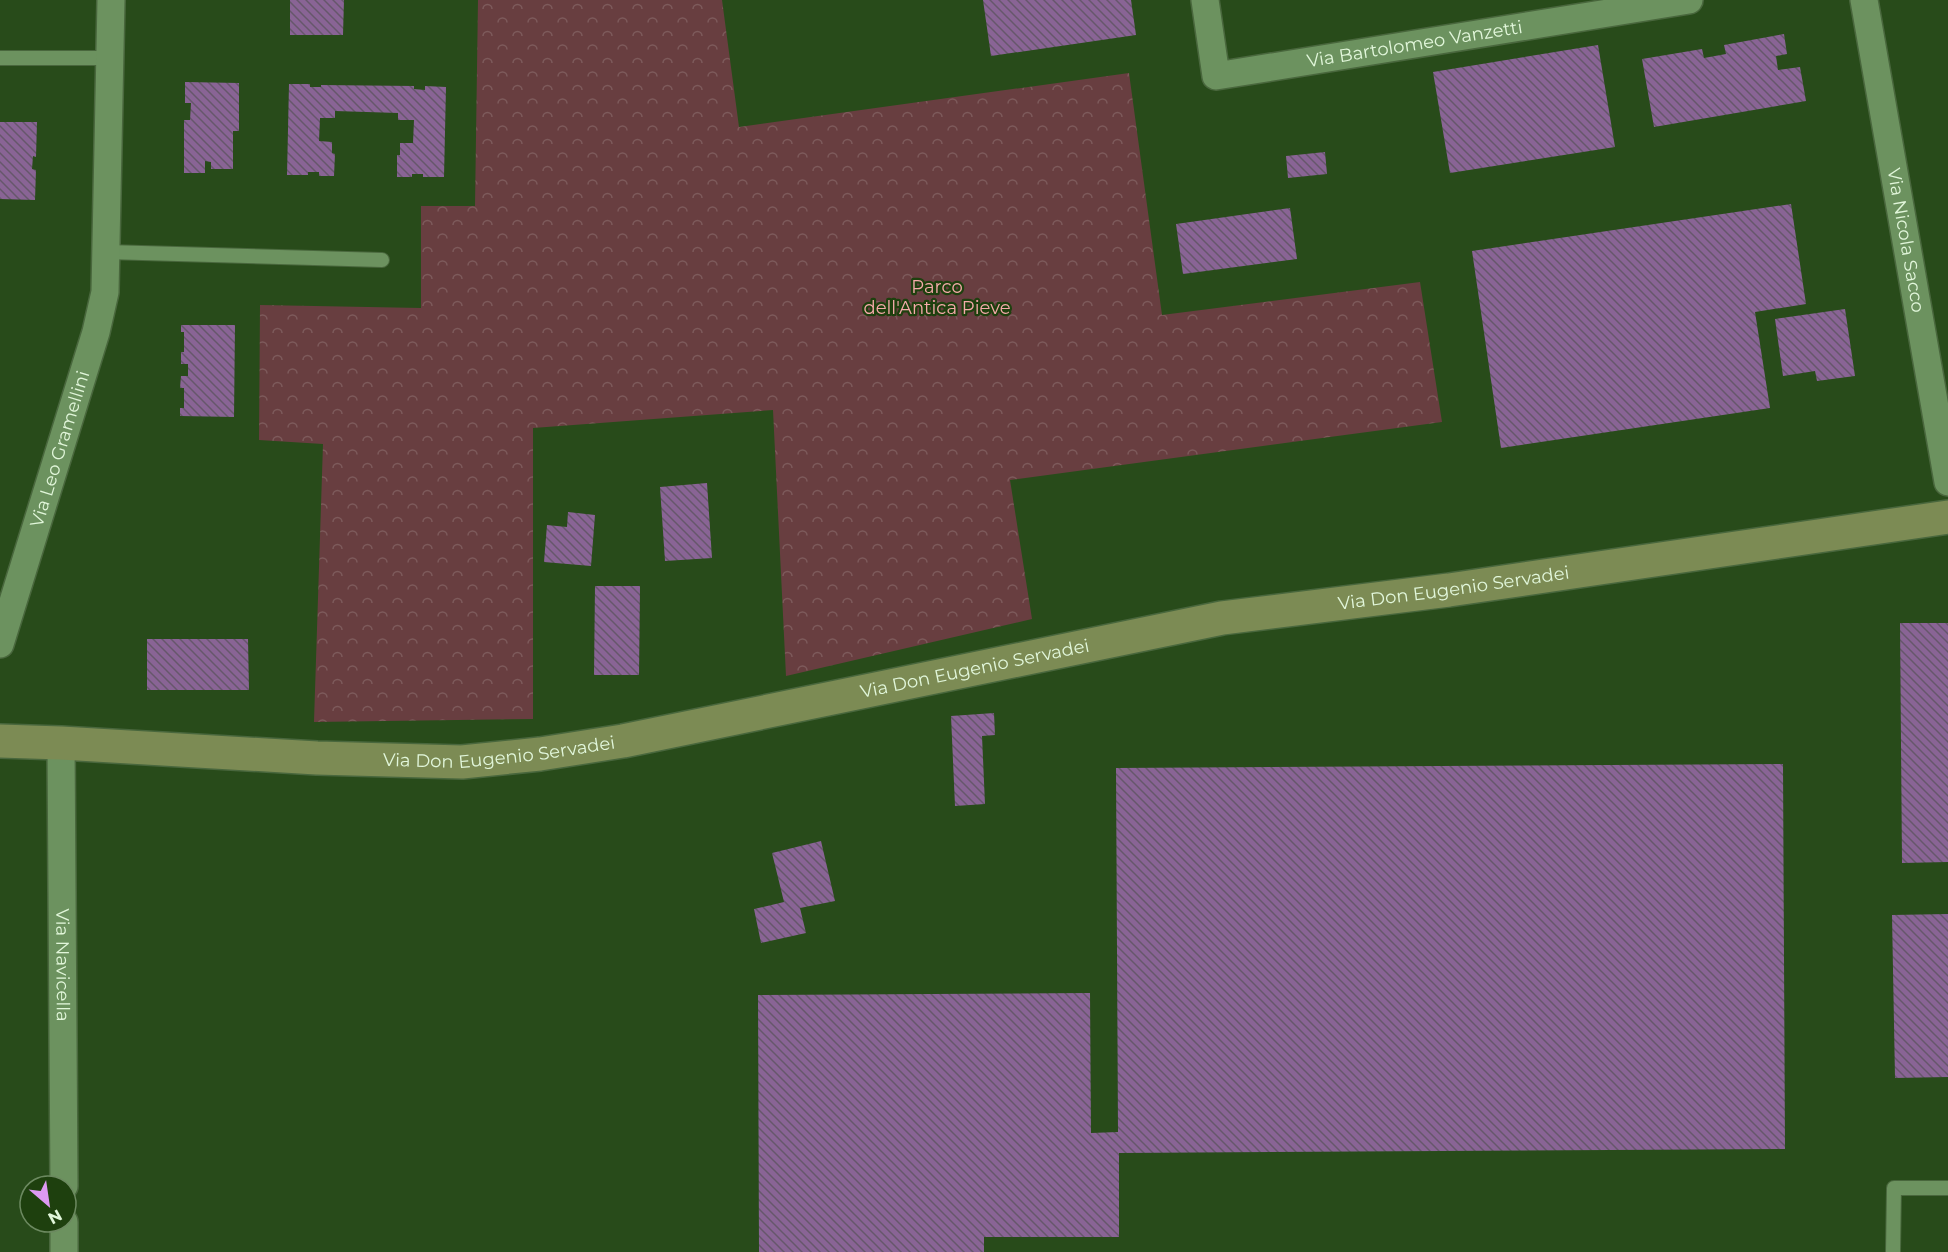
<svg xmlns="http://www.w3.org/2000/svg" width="1948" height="1252" font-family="Montserrat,sans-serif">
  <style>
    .park { fill: url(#park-crowns) }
    .building { fill: url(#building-back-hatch) }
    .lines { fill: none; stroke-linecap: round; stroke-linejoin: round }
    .lane-casing { stroke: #49673d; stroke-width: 16 }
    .street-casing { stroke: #49673d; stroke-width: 30 }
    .secondary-casing { stroke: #49673d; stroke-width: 36 }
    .lane { stroke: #6c925f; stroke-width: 14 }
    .street { stroke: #6c925f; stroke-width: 27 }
    .secondary { stroke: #7c8b54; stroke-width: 33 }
    .labels { text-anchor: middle; stroke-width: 4.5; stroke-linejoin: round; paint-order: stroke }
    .street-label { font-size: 18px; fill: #e1f6da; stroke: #1e400e }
    .park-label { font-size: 18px; fill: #f6aaab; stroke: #1e400e }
  </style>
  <defs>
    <pattern id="park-crowns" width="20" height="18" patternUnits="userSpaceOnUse" patternTransform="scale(1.5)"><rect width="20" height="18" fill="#683e40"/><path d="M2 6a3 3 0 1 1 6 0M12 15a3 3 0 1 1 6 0" fill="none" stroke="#7d5a5b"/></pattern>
    <pattern id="building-back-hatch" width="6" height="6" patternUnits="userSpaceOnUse" patternTransform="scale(1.5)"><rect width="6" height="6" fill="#896495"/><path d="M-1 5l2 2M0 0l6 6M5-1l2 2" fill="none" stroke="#66576b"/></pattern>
  </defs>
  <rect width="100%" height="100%" fill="#284b1a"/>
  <polygon class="park" points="478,0 722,0 739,127 1129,73 1162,315 1420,282 1442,422 1010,480 1032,619 786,676 773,410 533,428 533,719 314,722 323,444 259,440 260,305 421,308 421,206 475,206"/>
  <g class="building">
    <polygon points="290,0 344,0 343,35 290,35"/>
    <polygon points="983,0 1131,0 1136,35 991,56"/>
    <polygon points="1784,34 1787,54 1776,56 1778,70 1800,67 1806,101 1654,127 1642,59 1702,49 1704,58 1726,54 1724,45"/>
    <polygon points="1598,45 1615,147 1450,173 1433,72"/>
    <polygon points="185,82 239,83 239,131 233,131 233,169 211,169 211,162 205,161 205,173 184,173 184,120 190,120 191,103 185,103"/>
    <polygon points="289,84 310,84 310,87 321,87 321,85 414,86 414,89 425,90 425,86 446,87 444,177 423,177 423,174 412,174 412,177 397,177 397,155 400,155 400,143 413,143 414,120 398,120 398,113 335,111 335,118 320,118 319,141 332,142 332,153 335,154 334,176 319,176 319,172 308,172 308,175 287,175"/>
    <polygon points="0,122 37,122 36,157 33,156 32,169 36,170 35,200 0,199"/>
    <polygon points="1325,152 1327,174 1288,178 1286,156"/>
    <polygon points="1791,204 1806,304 1755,312 1770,408 1501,448 1472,251"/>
    <polygon points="1290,208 1297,259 1183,274 1176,224"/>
    <polygon points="1845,309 1855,376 1817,381 1815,371 1783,376 1775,319"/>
    <polygon points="181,325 235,325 234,417 180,416 180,408 184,408 184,388 180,388 181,376 188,376 188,364 181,364 181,352 184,352 184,332 181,332"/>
    <polygon points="707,483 712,558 665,561 660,487"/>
    <polygon points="568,512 595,515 591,566 544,562 547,525 567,527"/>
    <polygon points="595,586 640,586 639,675 594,675"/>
    <polygon points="1900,623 1948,623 1948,862 1902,863"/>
    <polygon points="147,639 248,639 249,690 147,690"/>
    <polygon points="994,713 995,735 982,736 985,804 955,806 951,716"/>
    <polygon points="1783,764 1785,1149 1119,1153 1119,1237 984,1237 984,1252 759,1252 758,995 1090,993 1091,1133 1118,1132 1116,768"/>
    <polygon points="821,841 835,901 800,908 806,933 761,943 754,909 784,902 772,853"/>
    <polygon points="1948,914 1948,1077 1895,1078 1892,915"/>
  </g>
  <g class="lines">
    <g class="lane-casing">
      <g id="lane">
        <polyline points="0,58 109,58"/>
        <polyline points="107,252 382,260"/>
        <polyline points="1893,1252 1894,1188 1948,1188"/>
      </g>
    </g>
    <g class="street-casing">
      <g id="street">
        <path id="s1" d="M1205,0L1216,76L1689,0"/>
        <path id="s2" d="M1864,0L1948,482"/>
        <path id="s3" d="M0,644L96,332L105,292L111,0"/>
        <path id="s4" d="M61,743L64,1186"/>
        <polyline points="64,1222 64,1252"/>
      </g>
    </g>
    <g class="secondary-casing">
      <g id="secondary">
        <path id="s5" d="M0,741L61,743L317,758L462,762L540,754L623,741L1222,618L1449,590L1948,517"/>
      </g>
    </g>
    <use href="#lane" class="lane"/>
    <use href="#street" class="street"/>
    <use href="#secondary" class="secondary"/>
  </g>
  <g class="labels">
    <g class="street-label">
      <text dy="6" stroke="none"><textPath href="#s1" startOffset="278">Via Bartolomeo Vanzetti</textPath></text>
      <text dy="6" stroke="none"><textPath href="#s2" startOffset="244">Via Nicola Sacco</textPath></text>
      <text dy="6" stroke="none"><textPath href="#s3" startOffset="204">Via Leo Gramellini</textPath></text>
      <text dy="6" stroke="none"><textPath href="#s5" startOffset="1470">Via Don Eugenio Servadei</textPath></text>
      <text dy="6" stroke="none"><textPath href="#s5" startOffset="984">Via Don Eugenio Servadei</textPath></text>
      <text dy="6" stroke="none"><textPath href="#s5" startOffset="500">Via Don Eugenio Servadei</textPath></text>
      <text dy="6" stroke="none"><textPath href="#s4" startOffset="222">Via Navicella</textPath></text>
    </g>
    <g class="park-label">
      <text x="937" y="293">Parco<tspan x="937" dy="21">dell'Antica Pieve</tspan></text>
    </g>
  </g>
  <g transform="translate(48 1204) rotate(151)"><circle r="28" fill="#1e400e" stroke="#6c8960" stroke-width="1.5"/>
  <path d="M0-4.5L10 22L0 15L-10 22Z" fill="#dd99f3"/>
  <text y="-9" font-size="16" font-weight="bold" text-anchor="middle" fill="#e1f6da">N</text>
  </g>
</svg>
